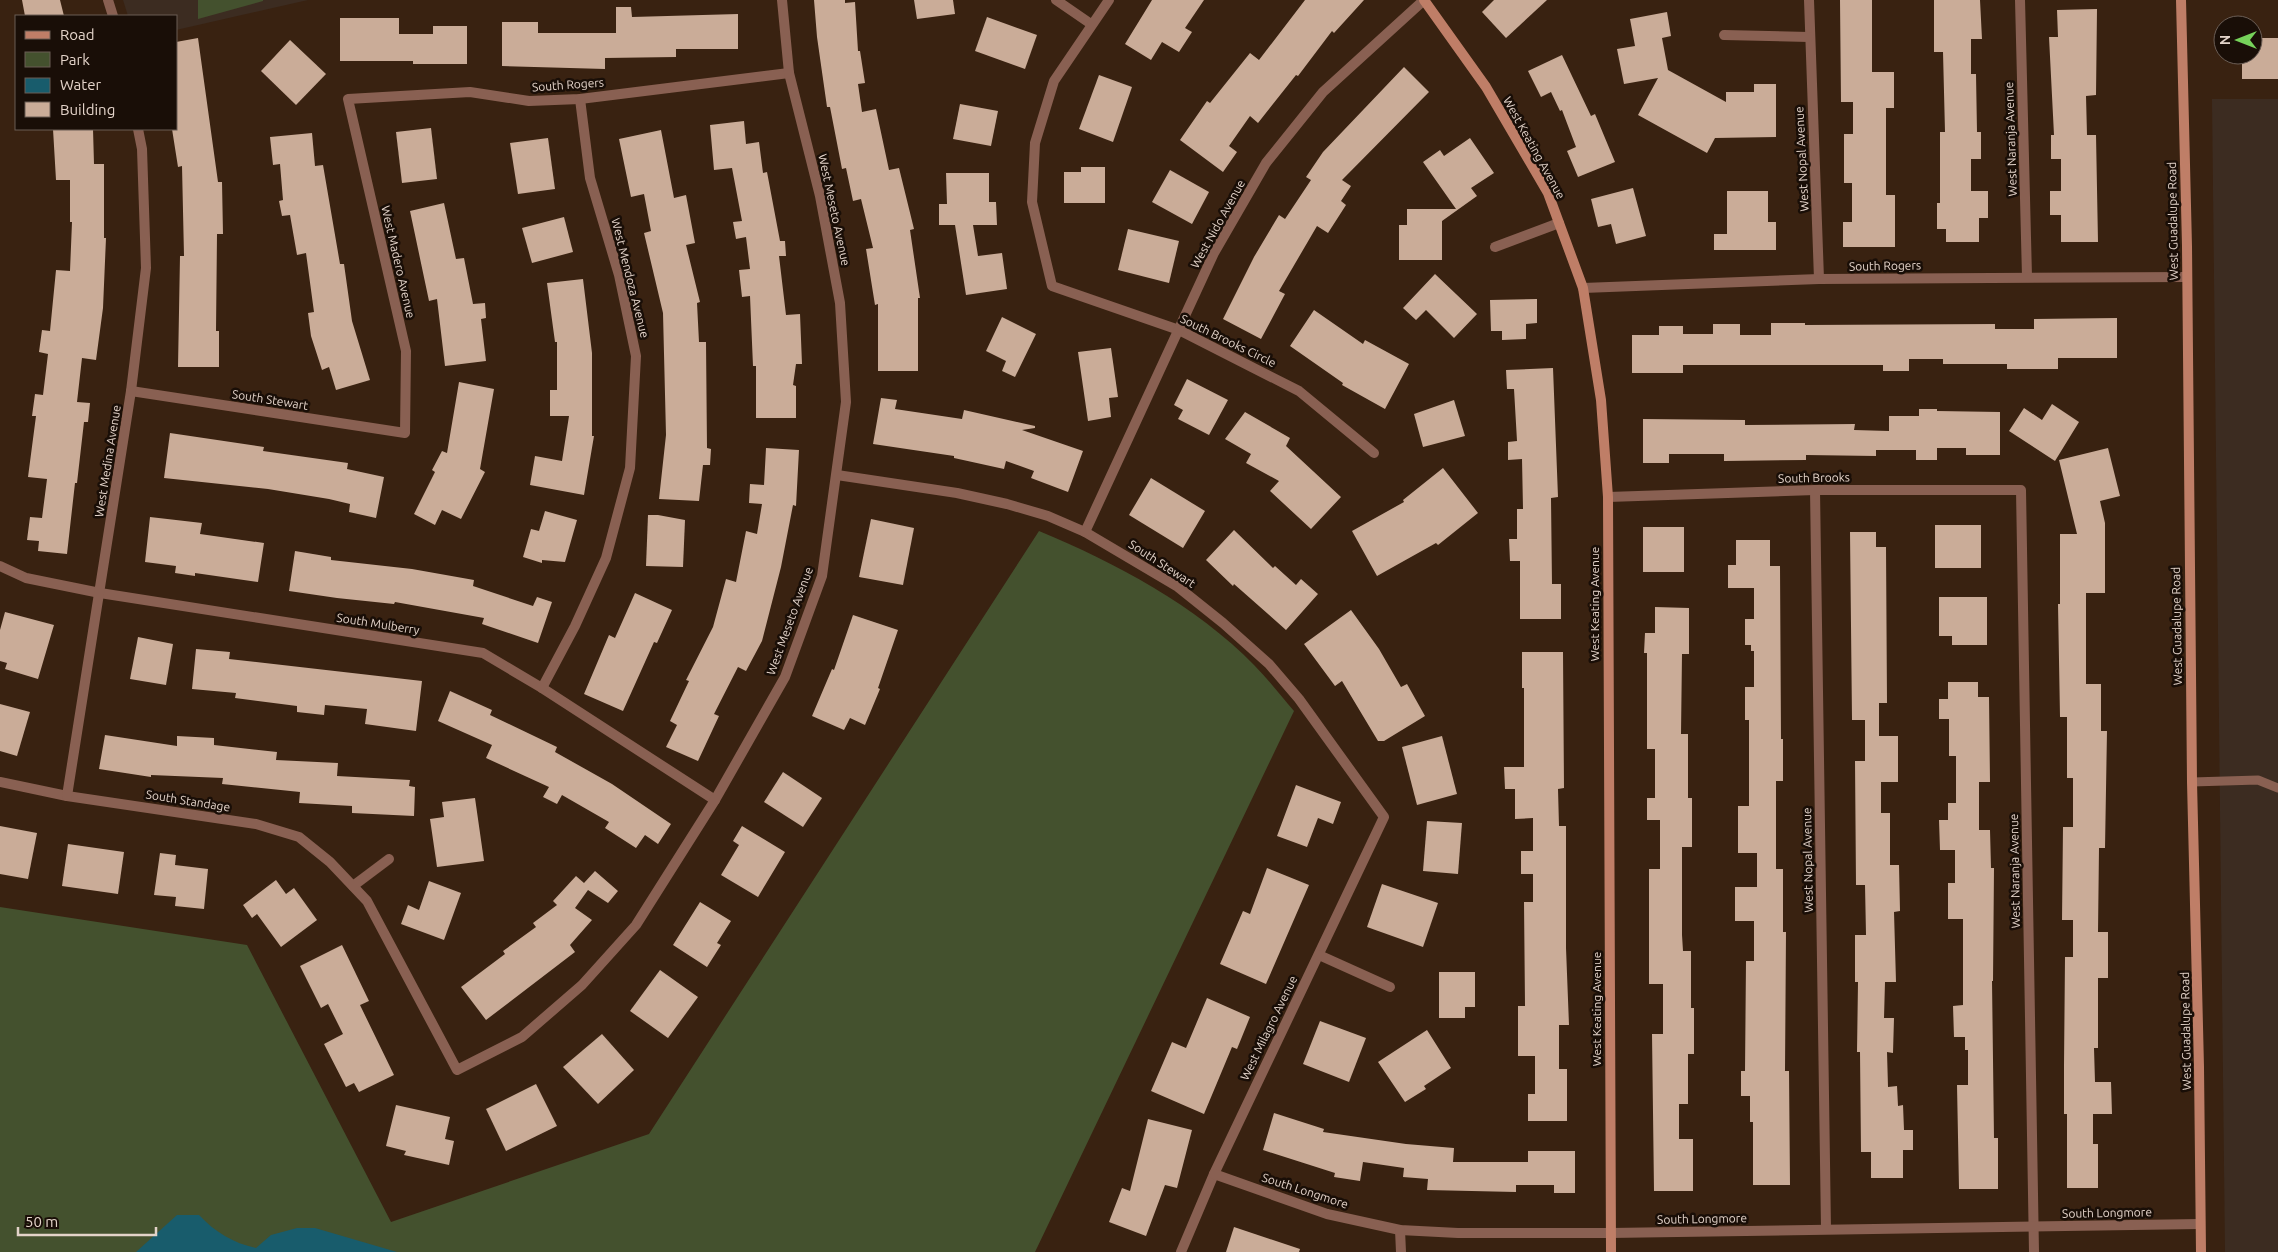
<svg xmlns="http://www.w3.org/2000/svg" width="2278" height="1252" font-family="Ubuntu,sans-serif">
  <style>
    .education { fill: #3c2c21 }
    .green { fill: #44512e }
    .water { fill: #185c6c }
    .building { fill: #caac98 }
    .lines { fill: none; stroke-linecap: round; stroke-linejoin: round }
    .lane { stroke: #896052; stroke-width: 9 }
    .street { stroke: #896052; stroke-width: 10 }
    .secondary { stroke: #bf7e67; stroke-width: 10 }
    .labels { text-anchor: middle; stroke-width: 5; stroke-linejoin: round; paint-order: stroke }
    .street-label { font-size: 12px; fill: #e3d3c9; stroke: #190e07 }
  </style>
  <rect width="100%" height="100%" fill="#392211"/>
  <g class="education">
    <polygon points="123,0 308,0 176,30 176,16 128,16"/>
    <polygon points="2212,99 2278,99 2278,1252 2225,1252"/>
  </g>
  <g class="green">
    <polygon points="198,0 263,0 263,1 198,19"/>
    <path d="M1039,531C1114,562 1197,606 1254,665C1268,679 1280,695 1294,711L1035,1252H0V907L247,945L391,1222L649,1134Z"/>
  </g>
  <path class="water" d="M177,1215H199C215,1232 233,1243 256,1248L271,1235L297,1228H315L397,1252H136Z"/>
  <g class="building">
    <polygon points="22,0 60,0 64,16 25,16"/>
    <polygon points="814,0 845,0 845,3 855,2 858,51 860,51 865,83 858,84 862,112 876,109 889,170 899,168 914,229 910,230 920,298 918,298 918,371 878,371 878,304 875,305 866,249 873,248 861,199 853,201 846,168 842,169 830,107 827,107 817,37"/>
    <polygon points="914,0 953,0 955,14 917,19"/>
    <polygon points="1152,0 1204,0 1185,28 1192,32 1179,52 1162,42 1151,60 1125,44"/>
    <polygon points="1305,0 1364,0 1334,33 1332,31 1298,76 1296,75 1258,123 1250,116 1229,146 1237,152 1223,172 1180,140 1207,101 1210,103 1250,53 1259,60"/>
    <polygon points="1494,0 1547,0 1506,38 1482,12"/>
    <polygon points="1840,0 1872,0 1872,72 1894,72 1894,108 1886,108 1886,195 1895,195 1895,247 1843,247 1843,222 1852,222 1852,183 1844,183 1844,134 1853,134 1853,102 1841,102"/>
    <polygon points="1934,0 1980,0 1982,39 1971,39 1971,74 1976,74 1977,132 1981,132 1981,159 1971,159 1971,191 1988,191 1988,218 1979,218 1979,242 1946,242 1946,229 1937,229 1937,203 1940,203 1940,132 1945,132 1943,52 1934,52"/>
    <polygon points="616,7 631,7 632,17 738,14 738,49 676,49 676,57 605,58 605,69 502,66 502,22 538,22 538,33 616,33"/>
    <polygon points="2097,9 2096,95 2086,96 2087,135 2096,135 2098,242 2061,242 2061,215 2050,215 2050,191 2061,191 2061,159 2051,159 2051,135 2054,135 2049,37 2058,37 2057,10"/>
    <polygon points="1667,12 1671,36 1662,38 1668,70 1726,102 1726,92 1754,92 1754,84 1776,84 1776,137 1715,138 1707,153 1638,115 1658,78 1624,84 1617,49 1635,46 1630,19"/>
    <polygon points="987,17 1037,35 1025,69 975,51"/>
    <polygon points="340,18 399,18 399,34 433,34 433,26 467,26 467,64 413,64 413,61 340,61"/>
    <polygon points="198,38 218,182 222,182 223,234 217,234 216,331 219,331 219,367 178,367 180,256 184,256 182,166 178,167 172,129 176,129 176,42"/>
    <polygon points="2253,38 2278,38 2278,79 2242,79 2242,55 2253,55"/>
    <polygon points="290,40 326,74 296,105 261,71"/>
    <polygon points="1562,55 1591,116 1595,114 1615,162 1578,177 1567,151 1576,147 1562,110 1560,111 1551,92 1541,97 1528,71"/>
    <polygon points="1404,67 1429,92 1342,180 1351,186 1341,201 1346,205 1328,233 1317,226 1279,291 1285,294 1261,339 1223,319 1254,257 1279,215 1285,219 1311,180 1306,177 1323,152"/>
    <polygon points="1099,75 1132,87 1113,142 1079,129"/>
    <polygon points="960,104 998,111 991,146 953,139"/>
    <polygon points="744,121 746,144 759,142 763,173 767,172 780,241 785,241 786,256 779,256 786,315 800,314 802,364 796,364 793,385 796,386 796,418 756,418 756,366 753,366 750,296 742,297 739,270 750,269 746,237 736,239 733,222 742,221 732,168 714,170 710,125"/>
    <polygon points="431,128 437,179 402,183 396,132"/>
    <polygon points="53,129 93,129 94,164 104,164 104,238 106,238 103,308 96,360 82,358 77,402 90,403 88,422 84,422 77,483 75,483 67,554 38,551 39,541 27,540 30,517 42,518 47,479 28,477 36,416 32,416 35,394 43,395 48,354 39,352 42,330 50,331 56,270 70,271 72,222 70,222 70,180 56,180"/>
    <polygon points="661,130 674,198 686,195 695,243 686,245 700,302 697,303 699,342 706,342 707,448 711,449 710,465 703,465 699,501 659,499 666,435 663,313 644,233 651,231 644,194 631,197 619,139"/>
    <polygon points="312,133 315,166 323,165 340,264 344,264 352,321 370,380 336,390 329,367 322,370 311,336 308,313 314,312 306,253 297,255 290,215 282,216 279,201 283,200 280,164 273,165 270,137"/>
    <polygon points="548,138 555,189 518,194 510,143"/>
    <polygon points="1470,138 1494,173 1471,188 1477,196 1442,221 1442,260 1399,260 1399,225 1407,225 1407,209 1456,209 1423,162 1440,150 1444,156"/>
    <polygon points="1081,167 1105,167 1105,203 1064,203 1064,172 1081,172"/>
    <polygon points="1170,170 1209,192 1192,224 1152,202"/>
    <polygon points="946,173 989,173 989,202 996,202 997,225 973,225 978,256 1002,253 1007,289 966,295 955,225 939,225 939,204 947,204"/>
    <polygon points="1633,188 1646,236 1616,244 1611,224 1598,227 1591,199"/>
    <polygon points="1727,191 1768,191 1768,222 1776,222 1776,250 1714,250 1714,234 1727,234"/>
    <polygon points="444,203 456,259 464,258 473,304 485,303 486,318 481,319 486,361 445,366 437,299 429,301 410,211"/>
    <polygon points="564,217 573,252 532,263 522,228"/>
    <polygon points="1128,229 1179,241 1169,283 1118,270"/>
    <polygon points="1435,274 1477,314 1454,338 1426,310 1416,320 1403,308"/>
    <polygon points="583,279 592,353 592,436 594,436 584,495 530,485 535,456 562,461 569,416 550,416 550,390 557,390 557,342 555,342 547,283"/>
    <polygon points="1537,299 1537,323 1526,324 1526,339 1502,340 1502,331 1491,331 1490,300"/>
    <polygon points="1314,310 1363,344 1365,340 1409,364 1385,409 1342,385 1343,383 1290,346"/>
    <polygon points="1002,317 1036,334 1015,377 1002,371 1006,361 986,351"/>
    <polygon points="2117,318 2117,358 2058,358 2058,369 2007,369 2007,364 1943,364 1943,359 1909,359 1909,371 1883,371 1883,365 1683,365 1683,373 1632,373 1632,335 1659,335 1659,326 1683,326 1683,334 1713,334 1713,324 1740,324 1740,335 1771,335 1771,323 1805,323 1805,325 1995,324 1995,329 2034,329 2034,319"/>
    <polygon points="1111,348 1118,397 1109,398 1111,417 1088,421 1078,352"/>
    <polygon points="1553,368 1558,497 1551,498 1552,584 1561,584 1561,619 1520,619 1520,561 1510,561 1509,539 1517,539 1517,509 1523,509 1522,459 1508,460 1508,442 1517,441 1514,389 1507,389 1506,370"/>
    <polygon points="1187,379 1228,400 1209,435 1178,419 1183,410 1174,405"/>
    <polygon points="459,382 494,389 480,469 485,472 461,519 442,510 435,525 414,514 435,472 432,470 442,451 447,453"/>
    <polygon points="881,398 897,400 895,409 962,419 964,410 1035,426 1035,428 1022,430 1083,451 1068,492 1031,478 1034,471 1006,461 1004,469 954,458 954,456 873,444"/>
    <polygon points="1454,400 1465,436 1423,447 1414,414"/>
    <polygon points="2052,404 2079,422 2055,461 2009,431 2024,408 2042,420"/>
    <polygon points="1919,409 1937,409 1937,411 2000,412 2000,455 1966,455 1966,448 1937,448 1937,460 1916,460 1916,450 1876,450 1876,456 1806,455 1806,460 1724,461 1724,454 1669,454 1669,463 1643,463 1643,419 1745,420 1745,425 1855,424 1854,430 1889,431 1889,416 1919,416"/>
    <polygon points="1245,412 1290,438 1286,446 1341,497 1311,529 1270,491 1279,481 1246,463 1251,454 1225,439"/>
    <polygon points="170,433 264,447 263,451 348,463 347,469 384,477 376,518 349,512 350,504 329,499 268,489 164,478"/>
    <polygon points="766,448 799,450 796,506 793,505 781,567 762,641 746,671 738,667 714,714 719,716 698,761 666,747 677,725 670,721 689,681 686,680 713,627 726,579 736,582 746,531 757,534 762,504 749,503 750,484 764,485"/>
    <polygon points="2108,448 2120,496 2100,501 2105,523 2105,593 2086,593 2086,684 2101,684 2101,731 2107,731 2105,848 2099,848 2098,932 2108,932 2108,978 2098,978 2098,1048 2094,1048 2095,1082 2111,1082 2112,1114 2093,1114 2093,1144 2098,1144 2098,1188 2067,1188 2067,1114 2064,1114 2064,1066 2065,957 2073,957 2073,920 2062,920 2063,827 2073,827 2073,778 2067,778 2067,717 2060,717 2058,604 2060,604 2060,534 2077,534 2059,460"/>
    <polygon points="1443,468 1478,513 1438,545 1436,543 1377,576 1352,531 1404,502 1403,500"/>
    <polygon points="1151,478 1205,511 1183,548 1129,515"/>
    <polygon points="545,511 577,520 565,562 542,560 542,563 523,557 531,529 539,531"/>
    <polygon points="648,515 658,515 685,520 683,567 646,566"/>
    <polygon points="150,517 202,523 200,534 264,543 258,582 195,573 195,576 175,573 176,566 145,562"/>
    <polygon points="871,519 914,528 903,585 859,577"/>
    <rect x="1935" y="525" width="46" height="43"/>
    <rect x="1643" y="527" width="41" height="45"/>
    <polygon points="1234,530 1273,568 1275,566 1296,585 1301,579 1318,594 1286,630 1234,584 1233,586 1206,560"/>
    <polygon points="1850,532 1876,532 1876,547 1886,547 1887,703 1879,703 1879,736 1898,736 1898,782 1881,782 1881,813 1890,813 1890,865 1899,865 1900,911 1894,912 1896,982 1885,982 1884,1018 1894,1018 1893,1053 1887,1052 1888,1087 1897,1086 1898,1106 1903,1105 1904,1130 1913,1130 1913,1150 1903,1150 1903,1178 1871,1178 1871,1152 1861,1152 1860,1052 1857,1052 1858,982 1855,982 1855,935 1866,935 1865,885 1856,885 1855,761 1865,761 1865,720 1852,720"/>
    <polygon points="1736,540 1770,540 1770,566 1780,566 1781,739 1783,739 1783,781 1776,781 1776,869 1783,869 1783,932 1786,932 1785,1071 1789,1071 1790,1185 1753,1185 1753,1122 1750,1122 1750,1096 1741,1096 1741,1071 1745,1071 1746,961 1754,961 1754,921 1735,921 1735,887 1757,887 1757,853 1738,853 1738,806 1749,806 1749,720 1745,720 1745,687 1754,687 1754,651 1751,651 1751,645 1745,645 1745,619 1754,619 1754,588 1728,588 1728,565 1736,565"/>
    <polygon points="295,551 331,557 331,560 412,569 474,580 473,586 533,606 537,597 552,602 538,643 482,624 484,618 395,602 394,604 337,598 289,591"/>
    <polygon points="635,593 672,610 657,643 654,642 623,711 584,694 609,635 615,638"/>
    <polygon points="1939,597 1987,597 1987,645 1952,645 1952,636 1939,636"/>
    <polygon points="1655,607 1689,608 1689,654 1682,654 1681,734 1688,734 1688,798 1692,798 1692,847 1682,847 1682,935 1683,951 1691,951 1691,1008 1694,1008 1694,1054 1688,1054 1688,1104 1679,1104 1679,1139 1693,1139 1693,1191 1654,1191 1652,1034 1663,1034 1663,984 1649,984 1649,869 1660,869 1660,820 1647,820 1647,798 1655,798 1655,749 1647,749 1647,653 1644,653 1645,633 1655,633"/>
    <polygon points="1351,610 1379,649 1401,687 1407,684 1425,716 1384,741 1378,741 1342,681 1335,686 1304,644"/>
    <polygon points="5,612 54,625 38,679 5,669 7,663 0,661 0,630"/>
    <polygon points="853,615 898,630 878,688 880,689 865,725 850,718 844,730 812,716 832,669 834,670"/>
    <polygon points="138,637 173,644 166,685 130,679"/>
    <polygon points="196,649 230,652 229,659 422,681 416,731 365,724 367,709 325,705 324,715 297,712 297,706 235,698 236,693 192,689"/>
    <polygon points="1522,652 1563,652 1564,788 1558,789 1559,826 1566,826 1566,948 1569,1025 1559,1025 1559,1069 1567,1069 1567,1121 1528,1121 1528,1094 1535,1094 1535,1056 1518,1056 1518,1006 1525,1006 1524,902 1533,902 1533,874 1521,874 1521,851 1533,851 1533,818 1515,819 1515,789 1505,789 1504,767 1524,767 1524,688 1522,688"/>
    <polygon points="1948,682 1978,682 1978,697 1989,697 1990,782 1979,782 1979,830 1990,830 1991,868 1994,868 1993,981 1992,981 1994,1138 1998,1138 1998,1189 1959,1189 1957,1085 1968,1085 1968,1050 1965,1050 1965,1037 1954,1037 1953,1006 1963,1005 1963,919 1948,919 1948,883 1955,883 1955,850 1940,850 1939,820 1948,820 1948,803 1956,803 1956,756 1949,756 1949,719 1939,719 1939,699 1948,699"/>
    <polygon points="450,691 492,710 490,715 557,747 555,752 612,784 671,824 658,844 645,835 636,848 605,828 609,822 562,795 557,804 543,797 549,787 486,758 492,745 438,721"/>
    <polygon points="0,704 30,712 17,756 0,751"/>
    <polygon points="105,735 177,746 177,736 214,738 214,745 277,752 276,760 338,763 337,776 410,780 409,786 415,787 414,816 352,813 352,806 299,803 300,792 222,784 223,778 151,775 151,777 99,769"/>
    <polygon points="1442,736 1457,794 1417,805 1402,747"/>
    <polygon points="783,772 822,798 803,827 764,802"/>
    <polygon points="1296,785 1341,802 1333,824 1318,818 1307,847 1277,836"/>
    <polygon points="475,798 484,861 437,867 430,819 444,817 442,802"/>
    <polygon points="1427,821 1462,823 1458,874 1423,871"/>
    <polygon points="0,826 37,833 28,879 0,874"/>
    <polygon points="742,826 785,852 758,897 721,875 739,845 733,841"/>
    <polygon points="68,844 124,852 118,894 62,886"/>
    <polygon points="160,853 176,855 175,865 208,869 204,909 175,906 176,897 154,895"/>
    <polygon points="1267,868 1309,885 1266,984 1220,964 1243,911 1250,914"/>
    <polygon points="595,871 618,891 608,903 588,890 575,908 592,920 570,945 575,952 486,1020 461,987 505,954 503,951 536,927 533,923 557,905 553,901 576,876 584,883"/>
    <polygon points="276,880 286,894 294,888 317,920 281,947 257,914 252,918 243,905"/>
    <polygon points="429,881 461,893 444,940 401,924 408,905 419,910"/>
    <polygon points="1382,884 1438,903 1423,947 1367,927"/>
    <polygon points="700,902 731,921 717,943 721,945 707,967 673,945"/>
    <polygon points="342,945 369,1001 360,1005 394,1075 359,1092 354,1083 346,1087 324,1044 343,1034 328,1004 321,1008 300,966"/>
    <polygon points="660,970 698,997 668,1038 630,1011"/>
    <polygon points="1439,972 1475,972 1475,1007 1465,1007 1465,1018 1439,1018"/>
    <polygon points="1207,998 1250,1017 1237,1049 1232,1047 1204,1114 1151,1091 1172,1042 1186,1048"/>
    <polygon points="1320,1021 1366,1038 1349,1082 1303,1064"/>
    <polygon points="1427,1030 1451,1068 1424,1086 1426,1089 1405,1102 1378,1062"/>
    <polygon points="602,1034 634,1070 598,1104 563,1067"/>
    <polygon points="536,1084 557,1126 506,1151 486,1109"/>
    <polygon points="396,1105 450,1117 445,1139 454,1141 449,1165 404,1155 406,1151 386,1146"/>
    <polygon points="1274,1113 1324,1129 1323,1132 1406,1144 1454,1148 1453,1162 1528,1162 1528,1151 1575,1151 1575,1193 1554,1193 1554,1185 1516,1185 1516,1192 1427,1190 1428,1179 1403,1177 1404,1168 1363,1162 1360,1181 1334,1177 1335,1173 1263,1150"/>
    <polygon points="1148,1119 1192,1130 1177,1188 1165,1185 1146,1236 1109,1222 1122,1188 1130,1191"/>
    <polygon points="1234,1227 1300,1249 1299,1252 1226,1252"/>
  </g>
  <g class="lines">
    <polyline class="lane" points="2192,782 2258,780 2278,788"/>
    <g class="street">
      <polyline points="108,0 113,16"/>
      <polyline points="1056,0 1091,24"/>
      <polyline points="1109,0 1054,81 1035,143 1032,202 1052,286 1179,330 1299,391 1374,453"/>
      <polyline points="1809,0 1819,279"/>
      <polyline points="2020,0 2027,277"/>
      <polyline points="1724,35 1809,37"/>
      <polyline points="1495,247 1559,223"/>
      <polyline points="1583,288 1819,279 2187,277"/>
      <polyline points="131,391 405,433 406,351 348,99 470,92 529,101 580,99 789,73"/>
      <polyline points="837,475 957,493 1007,504 1048,516 1085,532 1178,587 1223,623 1269,664 1299,699 1384,817 1214,1174 1181,1252"/>
      <polyline points="1815,490 1826,1229"/>
      <polyline points="1608,497 1815,490 2021,490 2034,1252"/>
      <polyline points="1085,532 1214,253 1266,163 1323,92 1424,0"/>
      <polyline points="0,566 26,578 100,593 483,653 542,688 715,800"/>
      <polyline points="542,688 575,626 606,558 630,468 636,356 619,275 590,178 580,99"/>
      <polyline points="0,782 67,796 256,824 299,837 330,862 367,901 457,1070 522,1037 582,985 636,925 715,800 785,677 822,576 846,402 840,303 820,196 789,73 782,0"/>
      <polyline points="67,796 131,391 146,268 142,149 138,129"/>
      <polyline points="353,886 389,859"/>
      <polyline points="1319,955 1390,987"/>
      <polyline points="1214,1174 1327,1214 1400,1230 1458,1233 1610,1233 2200,1224"/>
      <polyline points="1400,1230 1401,1252"/>
    </g>
    <g class="secondary">
      <polyline points="1424,0 1486,87 1548,193 1583,288 1601,400 1608,497 1611,1252"/>
      <polyline points="2181,0 2187,246 2192,782 2199,1067 2201,1252"/>
    </g>
  </g>
  <g class="labels">
    <g class="street-label">
      <text transform="translate(568 85) rotate(-4)" y="4">South Rogers</text>
      <text transform="translate(2011 139) rotate(-92)" y="4">West Naranja Avenue</text>
      <text transform="translate(1534 148) rotate(61)" y="4">West Keating Avenue</text>
      <text transform="translate(1802 159) rotate(-93)" y="4">West Nopal Avenue</text>
      <text transform="translate(834 210) rotate(78)" y="4">West Meseto Avenue</text>
      <text transform="translate(2173 221) rotate(-91)" y="4">West Guadalupe Road</text>
      <text transform="translate(1218 224) rotate(-61)" y="4">West Nido Avenue</text>
      <text transform="translate(398 262) rotate(77)" y="4">West Madero Avenue</text>
      <text transform="translate(1885 266) rotate(-1)" y="4">South Rogers</text>
      <text transform="translate(630 278) rotate(76)" y="4">West Mendoza Avenue</text>
      <text transform="translate(1228 341) rotate(26)" y="4">South Brooks Circle</text>
      <text transform="translate(270 400) rotate(9)" y="4">South Stewart</text>
      <text transform="translate(108 461) rotate(-81)" y="4">West Medina Avenue</text>
      <text transform="translate(1814 478) rotate(-1)" y="4">South Brooks</text>
      <text transform="translate(1162 564) rotate(33)" y="4">South Stewart</text>
      <text transform="translate(1595 604) rotate(-90)" y="4">West Keating Avenue</text>
      <text transform="translate(790 621) rotate(-70)" y="4">West Meseto Avenue</text>
      <text transform="translate(378 624) rotate(9)" y="4">South Mulberry</text>
      <text transform="translate(2177 626) rotate(-91)" y="4">West Guadalupe Road</text>
      <text transform="translate(188 801) rotate(9)" y="4">South Standage</text>
      <text transform="translate(1808 860) rotate(-91)" y="4">West Nopal Avenue</text>
      <text transform="translate(2015 871) rotate(-91)" y="4">West Naranja Avenue</text>
      <text transform="translate(1597 1009) rotate(-90)" y="4">West Keating Avenue</text>
      <text transform="translate(1269 1028) rotate(-64)" y="4">West Milagro Avenue</text>
      <text transform="translate(2186 1031) rotate(-91)" y="4">West Guadalupe Road</text>
      <text transform="translate(1305 1191) rotate(18)" y="4">South Longmore</text>
      <text transform="translate(2107 1213) rotate(-1)" y="4">South Longmore</text>
      <text transform="translate(1702 1219) rotate(-1)" y="4">South Longmore</text>
    </g>
  </g>
  <rect x="15" y="15" width="162" height="115" fill="#190e07" stroke="#6a5d55"/>
  <rect x="25" y="31" width="25" height="8" fill="#bf7e67" stroke="#6a5d55"/>
  <text x="60" y="40" font-size="15" fill="#e3d3c9">Road</text>
  <rect x="25" y="52" width="25" height="15" fill="#44512e" stroke="#6a5d55"/>
  <text x="60" y="65" font-size="15" fill="#e3d3c9">Park</text>
  <rect x="25" y="78" width="25" height="15" fill="#185c6c" stroke="#6a5d55"/>
  <text x="60" y="90" font-size="15" fill="#e3d3c9">Water</text>
  <rect x="25" y="102" width="25" height="15" fill="#caac98" stroke="#6a5d55"/>
  <text x="60" y="115" font-size="15" fill="#e3d3c9">Building</text>
  <g transform="translate(2238 40) rotate(270)"><circle r="24" fill="#190e07" stroke="#6a5d55"/>
  <path d="M0-4L9 19L0 12L-9 19Z" fill="#76d25a"/>
  <text y="-8" font-size="14" font-weight="bold" text-anchor="middle" fill="#e3d3c9">N</text>
  </g>
  <path d="M18 1227v8h138v-8" fill="none" stroke="#e3d3c9" stroke-width="2.5"/>
  <text x="25" y="1227" font-size="15" fill="#e3d3c9" stroke="#190e07" stroke-width="4" paint-order="stroke">50 m</text>
</svg>
